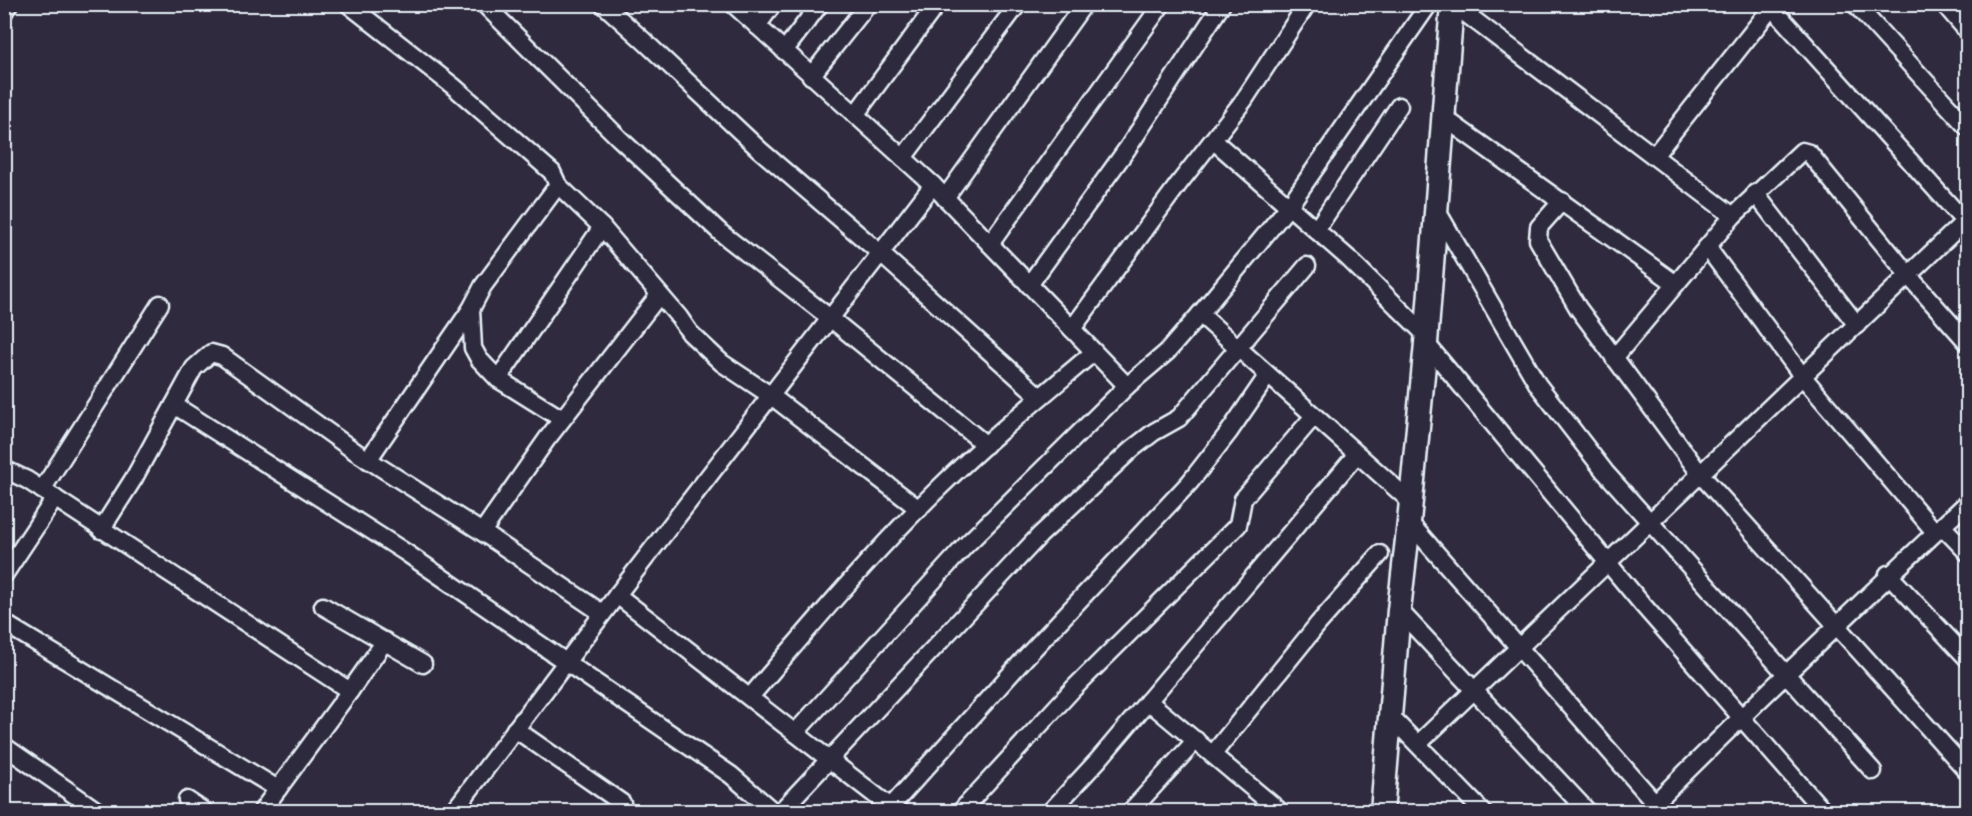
<svg xmlns="http://www.w3.org/2000/svg" width="1972" height="816" font-family="'Patrick Hand',sans-serif">
  <style>
    .lines { fill: none; stroke-linecap: round; stroke-linejoin: round }
    .street-casing { stroke: #e8f1f8; stroke-width: 21 }
    .secondary-casing { stroke: #e8f1f8; stroke-width: 27 }
    .street { stroke: #2f2a3d; stroke-width: 16 }
    .secondary { stroke: #2f2a3d; stroke-width: 22 }
  </style>
  <rect width="100%" height="100%" fill="#2f2a3d"/>
  <filter id="ink" filterUnits="userSpaceOnUse"><feTurbulence type="fractalNoise" baseFrequency=".0167" numOctaves="2"/><feDisplacementMap in="SourceGraphic" scale="12" xChannelSelector="R" yChannelSelector="G"/><feConvolveMatrix kernelMatrix="1 2 1 2 8 2 1 2 1" color-interpolation-filters="sRGB"/></filter>
  <g filter="url(#ink)">
    <g class="lines">
      <g class="street-casing">
        <g id="street">
          <polyline points="348,4 453,86 552,172 558,185 602,227 679,317 690,333 722,363 770,395 919,509"/>
          <polyline points="484,4 619,138 721,233 830,318 986,445"/>
          <polyline points="603,4 644,41 760,150 880,253 1040,397"/>
          <polyline points="1453,4 1733,216"/>
          <polyline points="1769,4 1964,221"/>
          <polyline points="1855,4 1968,128"/>
          <polyline points="1944,4 1968,32"/>
          <polyline points="4,12 9,4"/>
          <polyline points="757,26 773,4"/>
          <polyline points="784,51 820,4"/>
          <polyline points="811,76 868,4"/>
          <polyline points="855,115 937,4"/>
          <polyline points="1443,117 1676,284"/>
          <polyline points="1213,140 1348,258 1426,335"/>
          <polyline points="1654,156 1772,7"/>
          <polyline points="903,158 1018,4"/>
          <polyline points="558,185 483,286 471,309 473,348 479,359 498,379 562,419"/>
          <polyline points="933,185 1127,386 1167,352 1200,314 1410,501"/>
          <polyline points="1755,193 1857,325"/>
          <polyline points="945,198 1084,4"/>
          <polyline points="1562,201 1539,227 1538,240 1578,308 1701,475 1968,772"/>
          <polyline points="1436,209 1538,385 1605,472 1873,771"/>
          <polyline points="1316,230 1399,106"/>
          <polyline points="990,244 1162,4"/>
          <polyline points="1707,247 1803,377 1935,532"/>
          <polyline points="1029,285 1127,149 1222,4"/>
          <polyline points="1200,314 1289,206 1429,4"/>
          <polyline points="1072,329 1180,182 1244,100 1307,4"/>
          <polyline points="1426,343 1642,604 1824,812"/>
          <polyline points="1614,358 1733,216 1802,151 1809,153 1914,282 1968,343"/>
          <polyline points="498,379 602,227"/>
          <polyline points="174,405 405,552 731,775 774,812"/>
          <polyline points="368,460 471,309"/>
          <polyline points="4,469 27,480 350,691 385,641"/>
          <polyline points="42,490 160,304"/>
          <polyline points="1409,522 1663,812"/>
          <polyline points="1942,526 1968,553"/>
          <polyline points="101,530 134,478 194,368 211,353 222,356 356,452 482,532 602,613"/>
          <polyline points="482,532 547,439 659,295"/>
          <polyline points="1888,574 1968,659"/>
          <polyline points="4,575 55,498"/>
          <polyline points="617,595 897,812"/>
          <polyline points="323,606 423,664"/>
          <polyline points="1399,610 1588,812"/>
          <polyline points="4,623 278,789"/>
          <path d="M750,697C811,626 872,553 940,487C988,440 1042,396 1094,352"/>
          <polyline points="1148,701 1281,812"/>
          <polyline points="1389,715 1483,812"/>
          <polyline points="515,729 622,803"/>
          <polyline points="795,733 966,545 1127,386"/>
          <polyline points="1418,744 1968,218"/>
          <polyline points="4,746 99,812"/>
          <polyline points="1213,754 1318,624 1380,554"/>
          <polyline points="187,800 205,812"/>
          <polyline points="261,812 350,691"/>
          <polyline points="453,812 617,595 933,185 733,4"/>
          <polyline points="780,812 1040,535 1132,449 1154,432 1179,418 1307,266"/>
          <polyline points="886,812 1025,658 1190,482 1229,432 1268,375"/>
          <polyline points="960,812 1073,689 1238,525 1243,499 1314,416"/>
          <polyline points="1050,812 1100,758 1357,454"/>
          <polyline points="1130,812 1196,740"/>
          <path d="M1646,812C1751,706 1859,604 1968,502"/>
        </g>
      </g>
      <g class="secondary-casing">
        <polyline id="secondary" points="1382,812 1399,610 1409,522 1426,343 1452,4"/>
      </g>
      <use href="#street" class="street"/>
      <use href="#secondary" class="secondary"/>
    </g>
  </g>
  <rect width="1972" height="816" fill="none" stroke="#2f2a3d" stroke-width="24"/>
  <rect x="12" y="12" width="1948" height="792" fill="none" stroke="#e8f1f8" stroke-width="2" filter="url(#ink)"/>
</svg>
